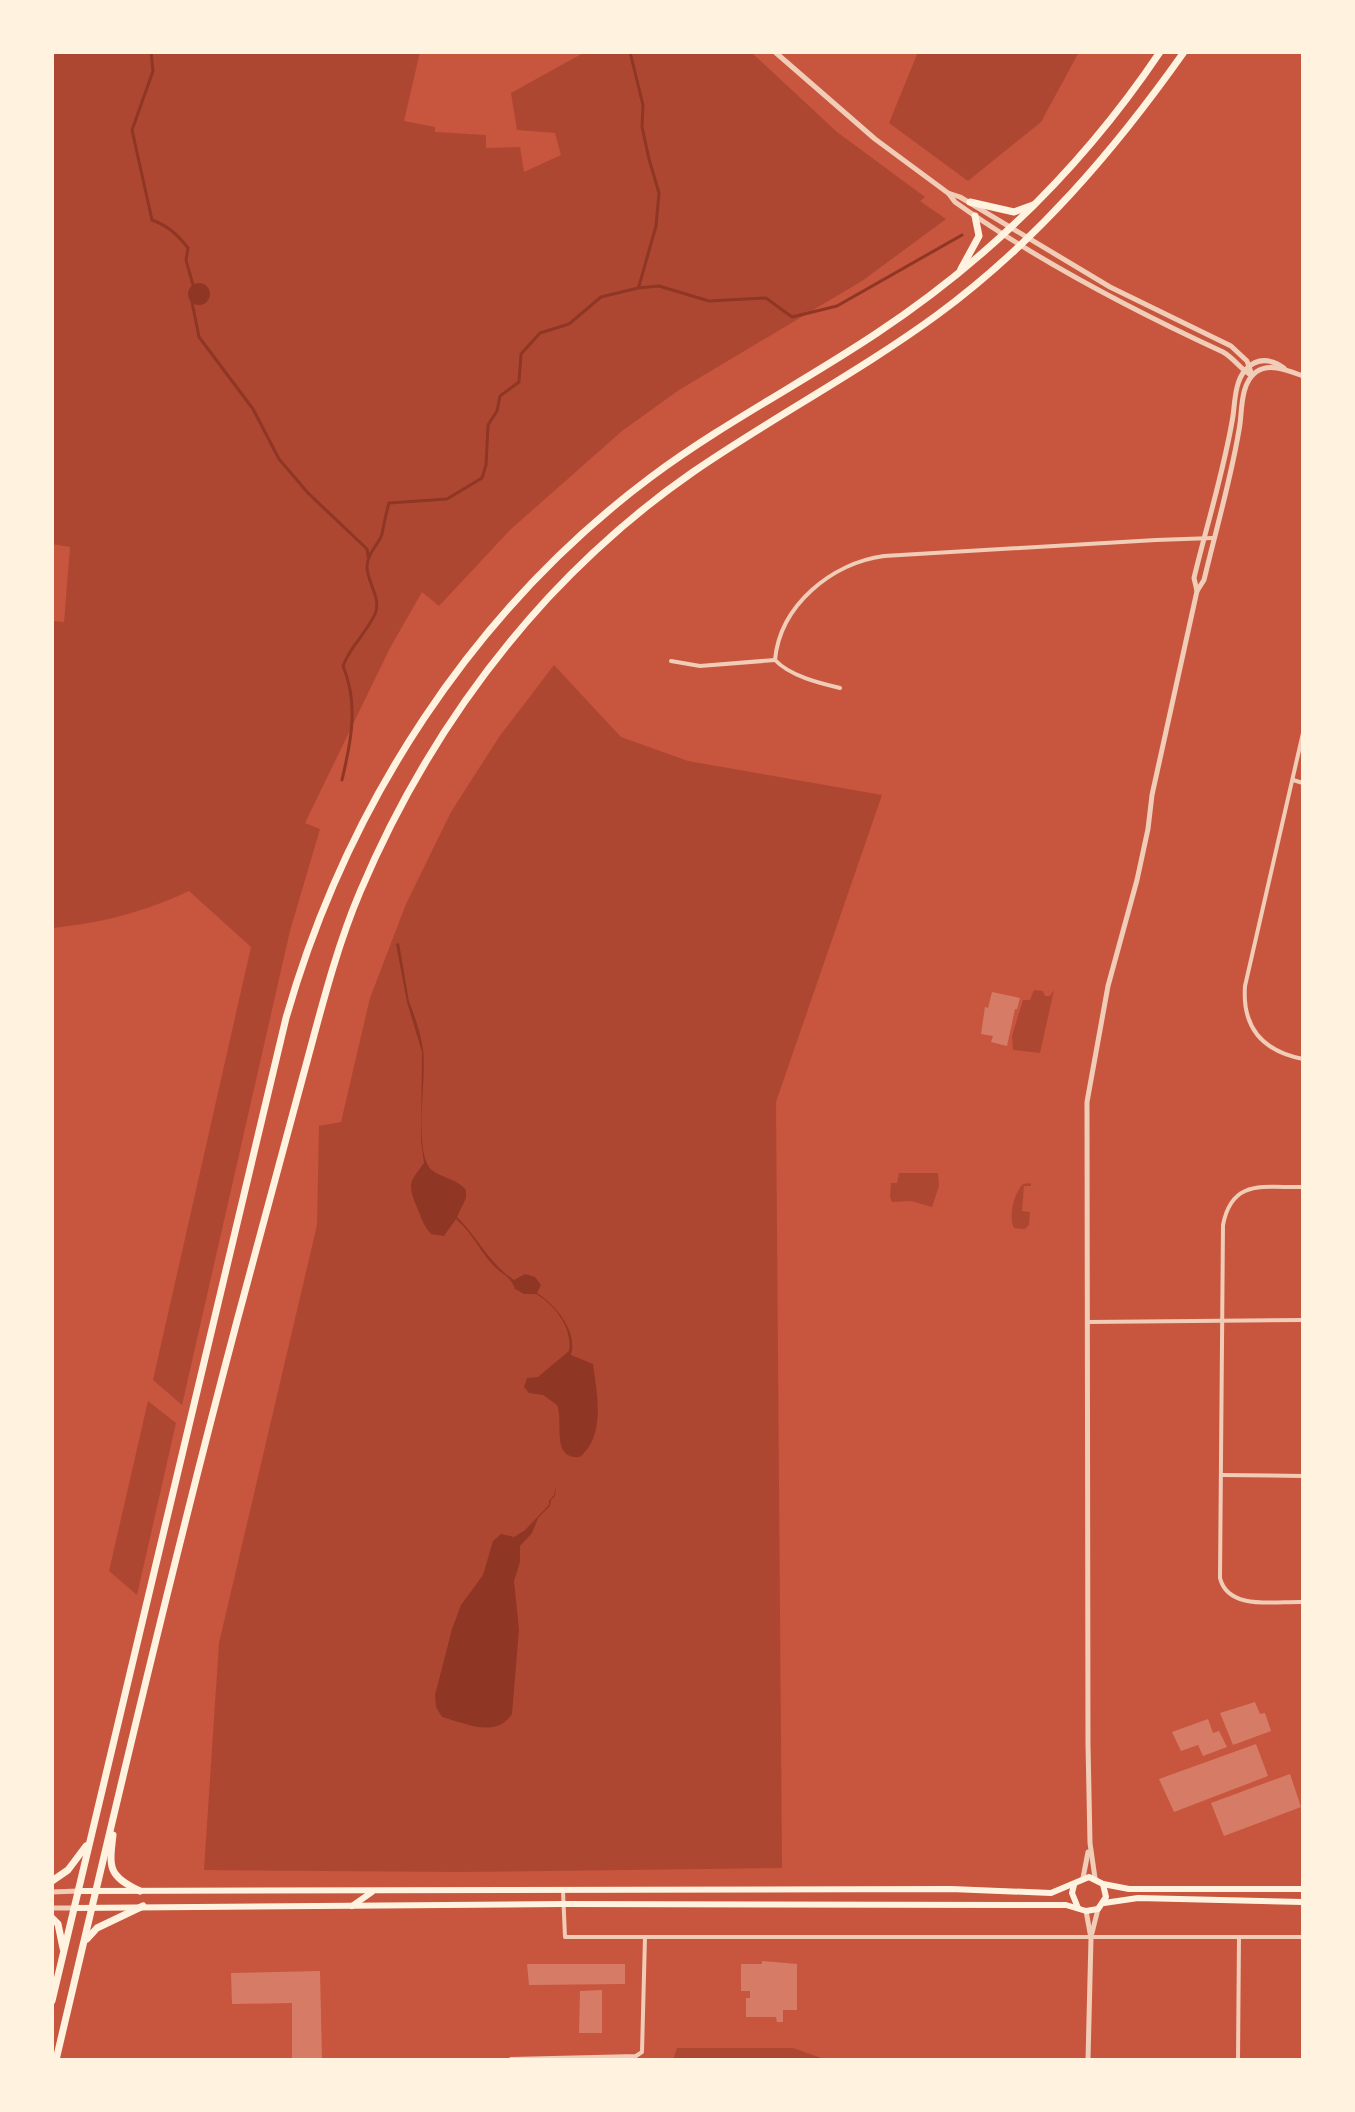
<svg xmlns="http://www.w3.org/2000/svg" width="1355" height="2112" font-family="Georgia,serif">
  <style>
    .green { fill: #ae4732 }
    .water { fill: #8f3625 }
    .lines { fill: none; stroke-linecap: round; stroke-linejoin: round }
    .stream { stroke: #8f3625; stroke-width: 3 }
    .building { fill: #d67c66 }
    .minor { stroke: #f1ccb7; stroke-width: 4 }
    .tertiary { stroke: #f1ccb7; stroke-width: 5 }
    .secondary { stroke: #fff3e0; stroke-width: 6 }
    .primary { stroke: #fff3e0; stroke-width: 7 }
  </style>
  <rect width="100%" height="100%" fill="#c8553d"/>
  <g class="green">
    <path d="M52,52H420L404,121L435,127V132L486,135V148L520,147L524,172L561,155L555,133L517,130L511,93L585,52H751L837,132L925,197L920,201L946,219L862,281L679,390L622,431L510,530L439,606L422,592L390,648L305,823L320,829L290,931L182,1405L153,1380L251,947L189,891C144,912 102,923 52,928V621L64,622L70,547L52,544Z"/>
    <polygon points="918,52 1079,52 1041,122 968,181 889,123"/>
    <polygon points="554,665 621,737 688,761 882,795 776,1102 782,1868 460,1872 204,1870 219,1643 317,1225 319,1126 341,1122 370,998 406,904 451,812 499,737"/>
    <polygon points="1034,990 1043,991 1045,996 1050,996 1054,990 1040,1053 1013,1050 1012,1036 1023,1000 1030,1000"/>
    <polygon points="899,1173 938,1173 939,1186 932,1207 911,1201 892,1202 890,1197 891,1183 897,1183"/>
    <path d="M1031,1183V1186H1024L1022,1211L1030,1212L1029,1225L1025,1229L1014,1228C1008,1217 1014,1193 1023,1184Z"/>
    <polygon points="148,1401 176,1423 137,1595 109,1571"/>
    <polygon points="677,2048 793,2048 827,2060 673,2060"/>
  </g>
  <g class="water">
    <circle cx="199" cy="294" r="11"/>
    <path d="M399,943L409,1002C415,1016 421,1034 423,1050C427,1079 414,1145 429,1167C436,1177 457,1178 466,1190V1198L457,1217C478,1238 489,1263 514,1280L525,1274L535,1277L541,1285L537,1293C556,1305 578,1332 571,1355L593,1364C597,1394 606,1435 580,1457C550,1460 564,1422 557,1405L543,1395L529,1393L524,1387L527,1378L538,1377L569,1351C573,1328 555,1305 536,1294H524L515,1289C512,1279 506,1276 498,1270C481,1255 474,1234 456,1219L444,1236L431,1234C422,1224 421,1216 416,1205C407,1183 410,1182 424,1163L421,1141L422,1052L407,1002L396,944Z"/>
    <path d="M556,1486L555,1496L551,1500L550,1506L538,1518L532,1533L520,1546V1562L514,1581L519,1629L512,1714C496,1739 465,1723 442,1717L436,1707L435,1695L452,1629L461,1605L483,1575L493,1541L501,1534L514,1537L525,1530L549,1505V1501L554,1495Z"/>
  </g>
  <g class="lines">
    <g class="stream">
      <path d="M151,52L153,71L132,130L152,220C168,226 177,234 188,248L186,260L193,285"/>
      <polyline points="630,52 643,105 642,127 649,159 659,193 656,226 639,286"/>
      <polyline points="191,297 199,337 253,409 279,459 308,493 367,549 368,556"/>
      <path d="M342,780C351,742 359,704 343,666C350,646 366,634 375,614C382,599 367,582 367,567C367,553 378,546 382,534C384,524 386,513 389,503L447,499L482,478L486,465L488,425L497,411L500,396L519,382L521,354L540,333L569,324L601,297L638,288L659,286L709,301L766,298L792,317L837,306L962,235"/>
    </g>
  </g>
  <g class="building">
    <polygon points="992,992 1020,998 1017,1009 1015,1009 1007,1046 991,1042 993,1036 981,1034 985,1007 988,1008"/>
    <polygon points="1255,1702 1260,1714 1265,1713 1271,1731 1233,1745 1220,1713"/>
    <polygon points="1208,1719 1213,1733 1219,1731 1227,1747 1203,1756 1198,1745 1181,1751 1172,1732"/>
    <polygon points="1256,1744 1268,1776 1174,1812 1159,1779"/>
    <polygon points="1290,1774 1301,1807 1224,1836 1211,1803"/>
    <polygon points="762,1961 797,1964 797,2010 783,2010 783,2022 777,2022 776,2017 746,2017 746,1998 750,1998 750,1991 741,1991 741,1964 762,1964"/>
    <polygon points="527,1964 625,1964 625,1984 529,1985"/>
    <polygon points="320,1971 322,2060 292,2060 292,2003 232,2004 231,1973"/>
    <polygon points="602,1990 602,2033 579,2033 580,1991"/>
  </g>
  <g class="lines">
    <g class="minor">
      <path d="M775,660C780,605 832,563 884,556L1156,540L1213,538"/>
      <path d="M775,660C790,676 819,683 840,688"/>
      <polyline points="671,661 700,666 775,660"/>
      <path d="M1303,733L1245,986C1242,1027 1262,1051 1303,1059"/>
      <polyline points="1293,780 1303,783"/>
      <path d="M1303,1187C1264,1188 1232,1178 1223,1225L1220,1578C1228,1611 1276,1601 1303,1602"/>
      <polyline points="1088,1322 1303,1320"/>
      <polyline points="1221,1475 1303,1476"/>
      <polyline points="563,1891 565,1937 1303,1937"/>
      <polyline points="511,2059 636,2056 642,2052 645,1937"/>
      <polyline points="1238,2060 1239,1937"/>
    </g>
    <g class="tertiary">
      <polyline points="775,52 875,139 948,193 960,197 1110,287 1231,346 1247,361 1252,375"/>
      <path d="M949,194L955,202C1038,261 1130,309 1223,352C1234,358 1240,369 1251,375"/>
      <path d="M1197,591L1194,578C1207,524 1224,471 1233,416C1235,401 1235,381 1246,369C1258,357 1271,359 1284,368"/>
      <polyline points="1083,1878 1088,1852"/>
      <path d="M1095,1878L1090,1843L1088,1744L1087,1102L1108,986L1137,880L1148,829L1152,795L1197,591L1204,580C1216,529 1232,476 1240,424C1242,408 1241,383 1256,372C1270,362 1289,371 1303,376"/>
      <polyline points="52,1892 78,1891"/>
      <polyline points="52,1908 74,1908"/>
      <polyline points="1086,1911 1091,1938 1088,2060"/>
      <polyline points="1092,1933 1098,1909"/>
    </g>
    <g class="secondary">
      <polyline points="1103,1884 1129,1889 1303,1889"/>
      <polyline points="1074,1885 1072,1893 1078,1908"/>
      <polyline points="1104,1903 1138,1898 1303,1902"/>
      <polyline points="352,1906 372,1892"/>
      <polyline points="74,1908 563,1904 1066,1905 1086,1911 1098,1909 1106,1897 1103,1884 1089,1877 1051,1893 951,1889 78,1891"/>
    </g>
    <g class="primary">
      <polyline points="970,202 1014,212 1033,205"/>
      <polyline points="961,269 979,236 975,216"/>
      <path d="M113,1835C109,1868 108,1876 140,1891"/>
      <polyline points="52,1881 68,1870 86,1846"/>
      <polyline points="52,1918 58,1924 63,1948"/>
      <polyline points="87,1939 97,1928 143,1906"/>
      <path d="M52,2001L286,1018C347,805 472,611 651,477C722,424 802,383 877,333C990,258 1084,165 1160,52"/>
      <path d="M56,2060C114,1813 172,1566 237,1321C259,1240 281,1158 303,1076C320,1014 335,951 360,892C406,783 468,685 548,598C591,552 641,508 693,472C773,417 859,372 937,315C1035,243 1114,151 1184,52"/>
    </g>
  </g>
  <rect width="1355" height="2112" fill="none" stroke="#fff3e0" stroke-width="108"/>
</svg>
